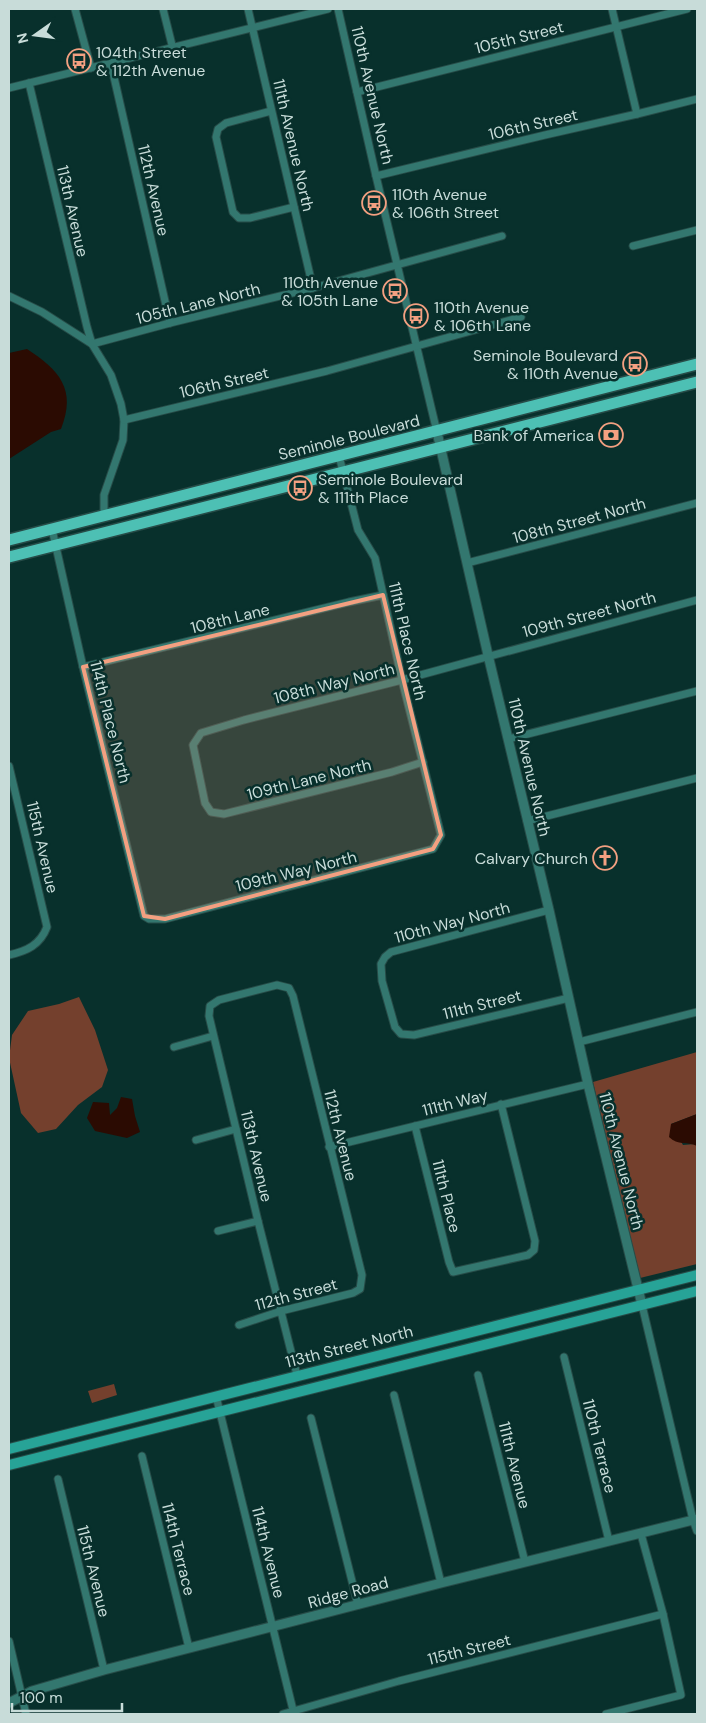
<svg xmlns="http://www.w3.org/2000/svg" width="706" height="1723" font-family="'DM Sans',sans-serif">
  <style>
    .green { fill: #74402d }
    .water { fill: #2b0b02 }
    .lines { fill: none; stroke-linecap: round; stroke-linejoin: round }
    .minor-casing { stroke: #274c48; stroke-width: 9 }
    .tertiary-casing { stroke: #274c48; stroke-width: 11 }
    .secondary-casing { stroke: #274c48; stroke-width: 12 }
    .primary-casing { stroke: #274c48; stroke-width: 14 }
    .minor { stroke: #33776f; stroke-width: 7 }
    .tertiary { stroke: #33776f; stroke-width: 9 }
    .secondary { stroke: #27a397; stroke-width: 10 }
    .primary { stroke: #4dc0b4; stroke-width: 11 }
    .marked { fill: #f3a081; fill-opacity: 0.2; stroke: #f3a081; stroke-width: 4; stroke-linejoin: round }
    .labels { text-anchor: middle; stroke-width: 5; stroke-linejoin: round; paint-order: stroke }
    .street-label { font-size: 16px; fill: #c8dcd9; stroke: #08302c }
    .poi-label { font-size: 16px; fill: #c8dcd9; stroke: #08302c; text-anchor: start }
  </style>
  <rect width="100%" height="100%" fill="#08302c"/>
  <g class="green">
    <polygon points="79,997 95,1030 108,1070 102,1087 78,1105 56,1129 38,1133 21,1113 9,1058 12,1035 28,1011 59,1004"/>
    <polygon points="697,1052 697,1114 671,1124 683,1145 695,1144 697,1146 697,1264 640,1278 593,1082"/>
    <polygon points="114,1384 117,1395 92,1403 88,1391"/>
  </g>
  <g class="water">
    <path d="M27,349C59,370 77,389 61,429L51,432L9,459V353Z"/>
    <polygon points="121,1097 132,1099 135,1116 140,1132 127,1138 95,1131 87,1118 93,1102 109,1103 110,1115 117,1108"/>
    <path d="M697,1114V1146C687,1141 678,1146 669,1137L671,1124Z"/>
  </g>
  <g class="lines">
    <g class="minor-casing">
      <g id="minor">
        <polyline points="75,9 91,68"/>
        <polyline points="163,9 173,49"/>
        <polyline points="248,9 313,288"/>
        <polyline points="338,9 376,176 437,432"/>
        <polyline points="612,9 637,114"/>
        <polyline points="111,64 170,323"/>
        <polyline points="29,83 87,327 92,344 170,323 313,288 502,236"/>
        <polyline points="9,88 328,9"/>
        <polyline points="357,92 687,9"/>
        <polyline points="271,111 226,123 218,129 216,137 233,212 239,218 250,218 294,207"/>
        <polyline points="376,176 545,135 637,114 697,99"/>
        <polyline points="633,246 697,230"/>
        <polyline points="9,296 42,312 92,344 111,375 121,404 124,420 123,440 104,495 104,516"/>
        <polyline points="124,420 327,371 521,317"/>
        <polyline points="52,529 83,667 144,916 149,919 165,919 433,849 441,835 402,680 375,558 358,530 339,456"/>
        <polyline points="467,563 697,503"/>
        <polyline points="83,667 349,602 383,595"/>
        <polyline points="508,739 697,691"/>
        <polyline points="423,762 392,772 224,814 211,812 205,803 193,745 201,733 244,720 402,680 697,600"/>
        <path d="M9,766L47,927C40,945 27,951 9,955"/>
        <polyline points="527,821 697,778"/>
        <polyline points="549,910 391,952 385,957 381,964 382,981 395,1027 401,1034 414,1035 569,998"/>
        <polyline points="579,1042 697,1012"/>
        <polyline points="174,1047 213,1036"/>
        <polyline points="415,1126 449,1262 453,1272 528,1255 534,1250 535,1241 501,1104"/>
        <polyline points="196,1140 236,1129"/>
        <polyline points="329,1147 588,1084"/>
        <polyline points="218,1231 258,1221"/>
        <polyline points="642,1305 693,1520 697,1531"/>
        <polyline points="239,1325 281,1311 353,1293 360,1289 362,1275 293,996 289,988 277,985 219,1000 210,1006 209,1016 258,1221 297,1375"/>
        <polyline points="564,1357 609,1541"/>
        <polyline points="478,1375 525,1562"/>
        <polyline points="394,1395 441,1583"/>
        <polyline points="216,1396 294,1714"/>
        <polyline points="311,1418 358,1605"/>
        <polyline points="142,1456 189,1648"/>
        <polyline points="58,1479 104,1670"/>
        <polyline points="9,1641 26,1714"/>
        <polyline points="283,1714 399,1681 663,1614"/>
        <polyline points="606,1714 681,1695 663,1614 641,1534"/>
      </g>
    </g>
    <g class="tertiary-casing">
      <g id="tertiary">
        <polyline points="437,432 488,655 549,910 588,1084 642,1305"/>
        <polyline points="9,1703 32,1691 104,1670 441,1583 697,1519"/>
      </g>
    </g>
    <g class="secondary-casing">
      <g id="secondary">
        <polyline points="9,1449 697,1275"/>
        <polyline points="9,1465 697,1291"/>
      </g>
    </g>
    <g class="primary-casing">
      <g id="primary">
        <polyline points="9,540 697,364"/>
        <polyline points="9,557 697,382"/>
      </g>
    </g>
    <use href="#minor" class="minor"/>
    <use href="#tertiary" class="tertiary"/>
    <use href="#secondary" class="secondary"/>
    <use href="#primary" class="primary"/>
  </g>
  <path class="marked" d="M383,595L441,835L433,849L165,919L144,916L83,667Z"/>
  <defs>
    <g id="bus-ring" transform="scale(1.25)"><circle r="9.5" fill="#08302c" stroke="#f3a081" stroke-width="1.5"/><path d="M-5-6H5V4H4V6H2V4H-2V6H-4V4H-5ZM-3.5-4V0h7V-4ZM-3.5 1.2v1.5H-2V1.2ZM2 1.2v1.5H3.5V1.2Z" fill="#f3a081"/></g>
    <g id="bank-ring" transform="scale(1.25)"><circle r="9.5" fill="#08302c" stroke="#f3a081" stroke-width="1.5"/><path d="M-6-4H6V4H-6ZM0-2.3a2.3 2.3 0 1 0 0 4.6a2.3 2.3 0 1 0 0-4.6Z" fill="#f3a081"/></g>
    <g id="church-ring" transform="scale(1.25)"><circle r="9.5" fill="#08302c" stroke="#f3a081" stroke-width="1.5"/><path d="M-1.2-6h2.4v3.5h3.3v2.4h-3.3V6h-2.4V-.1h-3.3v-2.4h3.3Z" fill="#f3a081"/></g>
  </defs>
  <g fill-rule="evenodd">
    <use href="#bus-ring" x="79" y="61"/>
    <use href="#bus-ring" x="374" y="203"/>
    <use href="#bus-ring" x="395" y="291"/>
    <use href="#bus-ring" x="416" y="316"/>
    <use href="#bus-ring" x="635" y="364"/>
    <use href="#bank-ring" x="611" y="435"/>
    <use href="#bus-ring" x="300" y="488"/>
    <use href="#church-ring" x="605" y="858"/>
  </g>
  <g class="labels">
    <g class="street-label">
      <text transform="translate(519 37) rotate(-14)" y="6">105th Street</text>
      <text transform="translate(373 95) rotate(77)" y="6">110th Avenue North</text>
      <text transform="translate(533 124) rotate(-13)" y="6">106th Street</text>
      <text transform="translate(294 145) rotate(77)" y="6">111th Avenue North</text>
      <text transform="translate(154 190) rotate(77)" y="6">112th Avenue</text>
      <text transform="translate(73 211) rotate(77)" y="6">113th Avenue</text>
      <text transform="translate(198 303) rotate(-14)" y="6">105th Lane North</text>
      <text transform="translate(224 382) rotate(-13)" y="6">106th Street</text>
      <text transform="translate(349 437) rotate(-14)" y="6">Seminole Boulevard</text>
      <text transform="translate(579 520) rotate(-15)" y="6">108th Street North</text>
      <text transform="translate(589 614) rotate(-15)" y="6">109th Street North</text>
      <text transform="translate(230 618) rotate(-14)" y="6">108th Lane</text>
      <text transform="translate(408 641) rotate(77)" y="6">111th Place North</text>
      <text transform="translate(334 683) rotate(-14)" y="6">108th Way North</text>
      <text transform="translate(111 722) rotate(76)" y="6">114th Place North</text>
      <text transform="translate(530 767) rotate(77)" y="6">110th Avenue North</text>
      <text transform="translate(309 779) rotate(-14)" y="6">109th Lane North</text>
      <text transform="translate(43 847) rotate(77)" y="6">115th Avenue</text>
      <text transform="translate(296 871) rotate(-14)" y="6">109th Way North</text>
      <text transform="translate(452 922) rotate(-15)" y="6">110th Way North</text>
      <text transform="translate(482 1004) rotate(-14)" y="6">111th Street</text>
      <text transform="translate(455 1102) rotate(-14)" y="6">111th Way</text>
      <text transform="translate(341 1135) rotate(76)" y="6">112th Avenue</text>
      <text transform="translate(257 1156) rotate(77)" y="6">113th Avenue</text>
      <text transform="translate(622 1161) rotate(76)" y="6">110th Avenue North</text>
      <text transform="translate(447 1196) rotate(76)" y="6">111th Place</text>
      <text transform="translate(296 1294) rotate(-15)" y="6">112th Street</text>
      <text transform="translate(349 1346) rotate(-14)" y="6">113th Street North</text>
      <text transform="translate(600 1446) rotate(76)" y="6">110th Terrace</text>
      <text transform="translate(515 1465) rotate(76)" y="6">111th Avenue</text>
      <text transform="translate(179 1549) rotate(76)" y="6">114th Terrace</text>
      <text transform="translate(269 1552) rotate(76)" y="6">114th Avenue</text>
      <text transform="translate(94 1571) rotate(76)" y="6">115th Avenue</text>
      <text transform="translate(348 1592) rotate(-15)" y="6">Ridge Road</text>
      <text transform="translate(469 1649) rotate(-14)" y="6">115th Street</text>
    </g>
    <g class="poi-label">
      <text x="96" y="58">104th Street<tspan x="96" dy="18">&amp; 112th Avenue</tspan></text>
      <text x="392" y="200">110th Avenue<tspan x="392" dy="18">&amp; 106th Street</tspan></text>
      <text x="378" y="288" text-anchor="end">110th Avenue<tspan x="378" dy="18">&amp; 105th Lane</tspan></text>
      <text x="434" y="313">110th Avenue<tspan x="434" dy="18">&amp; 106th Lane</tspan></text>
      <text x="618" y="361" text-anchor="end">Seminole Boulevard<tspan x="618" dy="18">&amp; 110th Avenue</tspan></text>
      <text x="594" y="441" text-anchor="end">Bank of America</text>
      <text x="318" y="485">Seminole Boulevard<tspan x="318" dy="18">&amp; 111th Place</tspan></text>
      <text x="588" y="864" text-anchor="end">Calvary Church</text>
    </g>
  </g>
  <rect width="706" height="1723" fill="none" stroke="#c8dcd9" stroke-width="20"/>
  <g transform="translate(35 35) rotate(256)" stroke="#08302c" stroke-width="4" paint-order="stroke">
  <path d="M0-4L9 19L0 12L-9 19Z" fill="#c8dcd9"/>
  <text y="-8" font-size="14" font-weight="bold" text-anchor="middle" fill="#c8dcd9">N</text>
  </g>
  <path d="M12 1703v8h110v-8" fill="none" stroke="#c8dcd9" stroke-width="2.5"/>
  <text x="20" y="1703" font-size="15" fill="#c8dcd9" stroke="#08302c" stroke-width="4" paint-order="stroke">100 m</text>
</svg>
